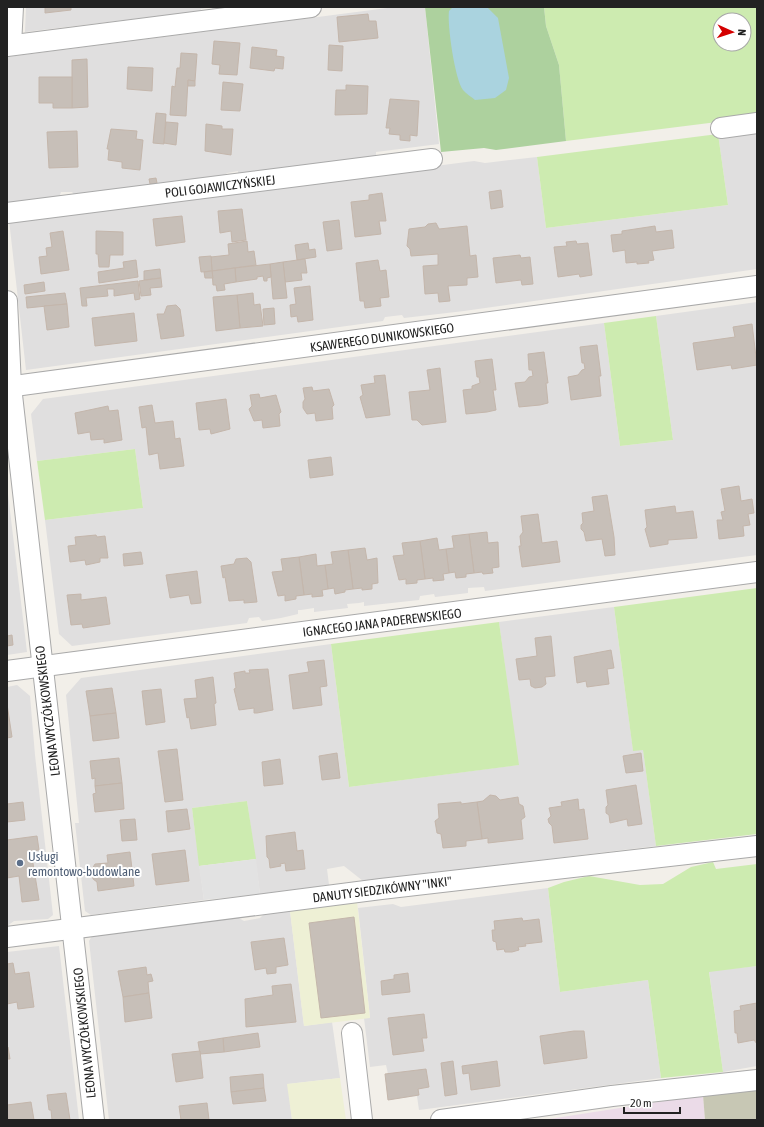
<svg xmlns="http://www.w3.org/2000/svg" width="764" height="1127" font-family="'Asap Condensed',sans-serif">
  <style>
    .residential { fill: #e0dfdf }
    .industrial { fill: #ebdbe8 }
    .construction { fill: #c7c7b4 }
    .farmland { fill: #eef0d5 }
    .grass { fill: #cdebb0; fill-rule: evenodd }
    .forest { fill: #add19e }
    .parking { fill: #e2e2e2 }
    .water { fill: #aad3df }
    .building { fill: #c7bfb8; stroke: #c4b6ab }
    .lines { fill: none; stroke-linecap: round; stroke-linejoin: round }
    .minor-casing { stroke: #a9a9a9; stroke-width: 22 }
    .minor { stroke: #fff; stroke-width: 20 }
    .service-dot { fill: #5c6f8a; stroke: #fff; stroke-width: 1.5 }
    .labels { text-anchor: middle; stroke-width: 4; stroke-linejoin: round; paint-order: stroke }
    .street-label { font-size: 13px; fill: #222; stroke: #fff }
    .service-label { font-size: 13px; fill: #4e5e75; stroke: #fff; text-anchor: start }
  </style>
  <rect width="100%" height="100%" fill="#f2efe9"/>
  <g class="residential">
    <polygon points="26,7 232,7 213,10 211,7 201,9 200,11 25,32"/>
    <polygon points="395,7 425,7 439,144 376,152 376,156 238,175 238,171 227,173 221,178 76,197 72,192 61,192 59,198 8,203 7,57"/>
    <polygon points="757,129 757,269 464,311 404,318 402,315 385,317 383,321 26,370 9,220 288,185 389,175 389,172 474,161 485,163 537,157 546,228 728,205 718,134"/>
    <polygon points="757,302 757,555 485,591 484,587 468,588 468,593 435,597 434,594 420,596 419,600 364,606 364,602 359,603 347,604 348,608 314,612 314,608 301,610 298,610 298,614 281,618 262,621 259,617 249,618 247,623 72,646 59,634 45,520 143,508 135,449 37,461 31,414 43,399 604,323 620,446 673,440 656,316"/>
    <polygon points="7,486 27,652 7,655"/>
    <polygon points="614,607 633,750 643,749 656,846 363,881 344,866 327,869 329,885 260,894 247,801 192,808 204,900 91,915 85,911 75,823 79,823 66,695 81,678 331,644 349,787 518,765 499,622"/>
    <polygon points="17,685 30,696 35,755 53,915 48,919 14,921 7,926 7,687"/>
    <polygon points="548,888 560,992 648,980 661,1078 419,1110 417,1096 388,1100 385,1074 388,1074 386,1065 370,1067 364,1018 370,1017 358,908 393,904 401,907"/>
    <polygon points="290,911 304,1026 332,1022 340,1078 288,1084 292,1120 109,1120 89,941 92,936 237,917 244,921 260,918 264,914"/>
    <polygon points="59,946 79,1120 7,1120 7,952"/>
    <polygon points="757,966 757,1066 723,1072 709,971"/>
  </g>
  <polygon class="industrial" points="703,1095 705,1120 543,1120"/>
  <polygon class="construction" points="757,1089 757,1120 705,1120 703,1095"/>
  <g class="farmland">
    <polygon points="357,902 370,1018 304,1026 290,911"/>
    <polygon points="340,1078 346,1120 292,1120 287,1084"/>
  </g>
  <g class="grass">
    <path d="M544,7H757V117L566,141L559,65L546,26ZM720,20H744V44H720Z"/>
    <polygon points="718,134 728,205 546,228 537,157"/>
    <polygon points="656,316 673,440 620,446 604,323"/>
    <polygon points="135,449 143,508 45,520 37,461"/>
    <polygon points="757,588 757,834 656,846 643,750 633,751 614,607"/>
    <polygon points="499,622 519,765 349,787 331,644"/>
    <polygon points="247,801 256,859 199,866 192,808"/>
    <polygon points="713,862 716,869 757,864 757,966 709,972 723,1072 661,1078 648,980 560,992 548,888 564,882 589,876 640,885 663,884 691,867"/>
  </g>
  <polygon class="forest" points="425,7 544,7 546,26 559,65 566,141 496,150 484,148 441,152"/>
  <polygon class="parking" points="256,859 260,894 204,900 199,866"/>
  <path class="water" d="M453,7H487L498,18L509,78L506,90L495,98L475,100C472,97 466,94 463,90C455,80 447,24 449,11Z"/>
  <g class="building">
    <polygon points="45,7 71,7 71,10 45,13"/>
    <polygon points="368,14 369,21 376,21 378,38 339,42 337,17"/>
    <polygon points="214,41 240,43 237,75 219,74 220,65 212,64"/>
    <polygon points="329,45 343,46 342,71 328,70"/>
    <polygon points="252,47 277,50 276,56 284,57 283,69 275,68 274,71 250,68"/>
    <polygon points="181,53 197,54 195,81 188,80 186,116 170,115 172,86 175,87 177,68 180,68"/>
    <polygon points="87,59 88,107 72,108 72,60"/>
    <polygon points="128,67 153,68 152,91 127,89"/>
    <polygon points="39,77 72,77 72,108 53,108 53,103 39,103"/>
    <polygon points="188,80 195,81 195,86 188,86"/>
    <polygon points="223,82 243,84 240,111 221,110"/>
    <polygon points="346,85 368,86 367,114 335,115 336,90 346,90"/>
    <polygon points="390,99 419,101 417,136 410,135 410,141 400,140 400,135 389,134 390,128 386,128"/>
    <polygon points="156,113 166,114 164,144 153,143"/>
    <polygon points="166,122 178,123 176,145 164,143"/>
    <polygon points="206,124 222,126 222,129 233,129 231,155 205,151"/>
    <polygon points="111,129 137,131 136,139 143,140 140,170 122,168 122,162 108,160 109,149 107,149"/>
    <polygon points="77,131 78,167 49,168 47,132"/>
    <polygon points="156,178 157,183 150,184 149,179"/>
    <polygon points="501,190 503,207 491,209 489,192"/>
    <polygon points="382,193 386,221 379,221 381,234 355,237 351,202 369,200 369,195"/>
    <polygon points="242,209 246,240 232,242 231,231 220,233 218,211"/>
    <polygon points="182,216 185,242 156,246 153,219"/>
    <polygon points="339,220 342,249 327,251 323,222"/>
    <polygon points="436,223 439,229 467,226 470,256 476,255 478,277 467,278 467,285 448,286 450,301 439,302 438,293 425,294 423,266 438,265 438,254 411,256 410,249 407,246 409,229 425,227 428,224"/>
    <polygon points="655,226 656,232 672,230 674,248 652,251 654,260 648,261 649,263 637,264 637,262 626,263 625,250 613,252 611,235 622,234 622,231"/>
    <polygon points="63,231 69,270 41,274 39,257 47,256 46,248 52,247 50,233"/>
    <polygon points="96,231 123,232 123,255 110,255 109,267 99,267 98,254 96,254"/>
    <polygon points="247,241 248,252 254,251 256,265 212,271 211,257 229,255 228,244"/>
    <polygon points="576,241 577,244 588,243 592,275 580,277 579,274 558,277 554,247 567,246 566,242"/>
    <polygon points="308,243 309,250 315,249 316,257 297,260 295,245"/>
    <polygon points="520,255 521,258 530,257 533,284 522,285 521,280 496,283 493,258"/>
    <polygon points="211,256 212,271 201,272 199,257"/>
    <polygon points="305,259 307,273 301,273 302,280 285,282 283,262"/>
    <polygon points="136,260 138,277 99,283 98,272 124,268 123,262"/>
    <polygon points="378,260 380,271 386,270 389,297 380,298 381,306 365,308 364,301 360,301 356,263"/>
    <polygon points="283,262 287,298 273,299 270,264"/>
    <polygon points="270,264 271,277 267,278 267,281 264,281 263,276 257,277 257,279 236,282 235,268"/>
    <polygon points="235,268 236,282 224,284 225,290 217,291 216,285 213,285 212,271"/>
    <polygon points="160,269 161,278 144,280 144,271"/>
    <polygon points="212,271 213,278 205,278 204,272"/>
    <polygon points="161,278 162,287 150,288 151,295 141,296 139,281"/>
    <polygon points="138,281 140,299 135,300 134,293 114,296 114,289 107,289 108,296 86,298 87,306 82,306 80,288"/>
    <polygon points="44,282 45,291 25,294 24,285"/>
    <polygon points="310,286 313,320 298,322 297,316 291,317 290,305 296,304 294,288"/>
    <polygon points="65,293 67,304 27,308 26,297"/>
    <polygon points="253,293 254,305 260,304 263,326 240,328 237,295"/>
    <polygon points="237,295 240,328 216,331 213,297"/>
    <polygon points="67,304 69,327 47,330 44,306"/>
    <polygon points="176,305 180,309 184,336 161,339 157,314 164,314 167,306"/>
    <polygon points="274,308 275,324 264,325 263,309"/>
    <polygon points="134,313 137,341 95,346 92,318"/>
    <polygon points="752,324 757,365 732,369 731,365 697,370 693,343 735,337 733,327"/>
    <polygon points="597,345 601,376 599,376 601,396 571,400 568,377 578,375 582,370 585,369 584,363 582,363 580,347"/>
    <polygon points="544,352 548,383 546,383 548,403 540,405 519,407 515,383 525,382 529,377 533,376 532,370 529,370 528,354"/>
    <polygon points="492,359 496,390 493,390 496,410 487,412 466,414 463,390 472,389 472,386 480,383 479,377 477,377 475,361"/>
    <polygon points="440,368 446,422 422,425 417,420 412,420 409,392 430,390 427,370"/>
    <polygon points="385,375 390,415 366,418 360,397 363,395 361,385 375,383 374,376"/>
    <polygon points="312,387 313,391 329,389 334,405 332,407 333,419 316,421 315,413 307,414 303,408 303,402 305,399 303,388"/>
    <polygon points="259,394 260,398 276,395 281,412 279,414 280,426 263,428 262,420 254,421 249,409 252,406 250,395"/>
    <polygon points="226,399 230,429 211,434 210,429 199,430 196,403"/>
    <polygon points="152,405 155,423 173,421 175,439 180,438 184,466 160,469 158,453 149,455 146,427 142,428 139,407"/>
    <polygon points="108,406 109,411 118,410 122,440 104,443 104,439 91,440 90,432 78,434 75,413"/>
    <polygon points="331,457 333,475 310,478 308,460"/>
    <polygon points="739,486 741,501 752,499 754,513 748,514 750,525 743,526 744,536 719,539 717,520 723,520 721,512 725,511 721,489"/>
    <polygon points="607,495 614,537 615,555 605,556 602,539 586,541 584,532 581,529 581,525 583,523 582,513 594,511 592,497"/>
    <polygon points="675,506 676,513 693,511 697,538 668,540 668,544 650,547 645,529 647,527 645,510"/>
    <polygon points="538,514 542,543 557,541 560,562 522,567 519,546 521,546 520,536 523,532 521,516"/>
    <polygon points="487,532 488,543 498,542 499,567 492,568 493,573 483,574 482,572 474,573 469,534"/>
    <polygon points="469,534 474,573 466,574 466,577 456,578 455,572 449,573 446,549 454,548 452,536"/>
    <polygon points="96,535 97,537 105,536 108,558 100,558 100,562 86,565 85,560 70,562 68,546 76,545 75,537"/>
    <polygon points="437,538 439,550 446,549 449,573 443,574 444,580 433,581 433,578 425,579 420,541"/>
    <polygon points="420,541 425,579 417,580 417,583 406,584 406,579 399,580 393,556 404,555 402,543"/>
    <polygon points="365,548 367,560 377,558 378,583 372,584 372,589 362,590 362,588 353,589 348,550"/>
    <polygon points="348,550 353,589 345,590 345,592 335,594 334,588 328,589 325,565 333,564 331,552"/>
    <polygon points="141,552 143,564 124,566 123,554"/>
    <polygon points="316,554 317,566 325,565 328,589 322,590 323,596 312,597 312,594 304,595 299,557"/>
    <polygon points="299,557 304,595 296,596 296,599 285,601 285,595 278,596 272,572 283,571 281,559"/>
    <polygon points="247,558 251,562 257,602 244,603 244,600 229,601 225,577 223,578 221,566 234,564 236,559"/>
    <polygon points="197,571 201,603 191,604 189,595 170,598 166,575"/>
    <polygon points="81,594 81,600 106,597 110,624 83,628 82,624 71,625 67,595"/>
    <polygon points="12,635 13,645 7,646 7,636"/>
    <polygon points="551,636 555,676 545,677 546,684 542,687 535,688 531,686 530,679 519,680 516,659 537,656 535,638"/>
    <polygon points="611,650 614,668 607,669 609,684 587,687 586,681 577,683 574,657"/>
    <polygon points="324,660 327,686 320,687 322,705 293,709 289,675 309,672 307,662"/>
    <polygon points="268,669 273,710 257,713 254,713 254,708 239,710 234,689 236,688 234,673 245,671 245,673 250,673 249,670"/>
    <polygon points="213,677 216,703 214,704 216,725 191,729 189,717 187,718 184,699 197,698 195,680"/>
    <polygon points="112,688 116,713 90,716 86,691"/>
    <polygon points="161,689 165,722 146,725 142,691"/>
    <polygon points="7,704 12,737 7,738 7,749"/>
    <polygon points="116,713 119,738 93,741 90,716"/>
    <polygon points="177,749 183,800 165,802 158,751"/>
    <polygon points="337,753 340,778 322,780 319,756"/>
    <polygon points="641,753 643,771 626,773 623,756"/>
    <polygon points="119,758 122,783 95,786 95,778 92,779 90,761"/>
    <polygon points="280,759 283,784 264,786 262,762"/>
    <polygon points="122,783 124,809 95,812 93,794 96,793 95,786"/>
    <polygon points="636,785 642,824 628,826 627,819 610,823 609,815 606,813 606,807 608,805 606,790"/>
    <polygon points="490,795 496,796 500,800 518,797 519,804 523,806 525,817 521,820 523,839 488,843 488,838 482,839 477,802 483,801"/>
    <polygon points="578,799 579,810 584,809 588,839 554,843 552,826 549,823 548,819 551,816 549,808 562,806 561,802"/>
    <polygon points="23,802 25,820 7,822 7,804"/>
    <polygon points="461,802 461,804 477,802 482,839 466,841 466,846 443,848 441,834 437,833 435,821 439,818 438,804"/>
    <polygon points="187,809 190,829 168,832 166,811"/>
    <polygon points="135,819 137,840 122,841 120,820"/>
    <polygon points="295,832 297,851 303,850 305,869 286,871 285,863 280,864 281,866 270,868 269,859 267,857 266,836"/>
    <polygon points="37,836 39,850 31,851 39,900 22,902 19,876 7,878 7,840"/>
    <polygon points="185,850 189,881 156,885 152,854"/>
    <polygon points="130,852 134,886 98,891 97,882 93,879 92,869 95,864 108,863 107,855"/>
    <polygon points="354,917 365,1013 321,1018 309,923"/>
    <polygon points="522,918 523,921 539,919 542,942 525,944 526,946 518,947 519,950 512,952 505,952 504,949 497,950 496,942 493,941 492,930 495,930 494,921"/>
    <polygon points="284,938 288,965 276,967 276,973 267,974 266,968 255,970 251,942"/>
    <polygon points="13,963 15,974 29,972 34,1007 18,1009 17,1002 7,1004 7,964"/>
    <polygon points="146,967 147,975 151,974 153,981 148,982 149,993 123,997 118,971"/>
    <polygon points="408,973 410,992 382,995 381,981 394,979 394,975"/>
    <polygon points="291,984 296,1022 246,1027 245,999 273,995 272,986"/>
    <polygon points="149,993 152,1018 125,1022 123,997"/>
    <polygon points="757,1003 757,1044 754,1040 738,1043 737,1033 735,1033 734,1011 741,1010 740,1006"/>
    <polygon points="424,1014 427,1038 422,1038 424,1051 393,1055 388,1018"/>
    <polygon points="574,1031 584,1031 587,1058 544,1064 540,1036"/>
    <polygon points="258,1033 260,1047 224,1052 223,1038"/>
    <polygon points="223,1038 224,1052 200,1054 198,1042"/>
    <polygon points="8,1047 10,1059 7,1059 7,1048"/>
    <polygon points="200,1051 203,1078 176,1082 172,1054"/>
    <polygon points="453,1061 457,1094 445,1096 441,1063"/>
    <polygon points="497,1061 500,1086 471,1090 469,1073 463,1074 462,1066"/>
    <polygon points="426,1069 429,1087 418,1089 419,1095 388,1100 385,1074"/>
    <polygon points="263,1074 264,1088 231,1092 230,1077"/>
    <polygon points="264,1088 266,1101 233,1104 231,1092"/>
    <polygon points="66,1093 70,1120 52,1120 51,1110 49,1110 47,1095"/>
    <polygon points="31,1102 34,1120 8,1120 7,1105"/>
    <polygon points="207,1103 209,1120 181,1120 179,1106"/>
  </g>
  <g class="lines">
    <g class="minor-casing">
      <g id="minor">
        <polyline points="11,45 13,7"/>
        <polyline points="7,46 311,7"/>
        <polyline points="721,128 757,123"/>
        <polyline points="7,213 432,159"/>
        <polyline points="7,301 11,386 94,1120"/>
        <polyline points="7,387 757,286"/>
        <polyline points="7,671 757,572"/>
        <polyline points="7,937 381,889 757,846"/>
        <polyline points="352,1033 362,1120"/>
        <polyline points="441,1120 612,1096 757,1080"/>
      </g>
    </g>
    <use href="#minor" class="minor"/>
  </g>
  <circle class="service-dot" cx="20" cy="863" r="4"/>
  <g class="labels">
    <g class="street-label">
      <text transform="translate(220 186) rotate(-7)" y="5">POLI GOJAWICZYŃSKIEJ</text>
      <text transform="translate(382 337) rotate(-8)" y="5">KSAWEREGO DUNIKOWSKIEGO</text>
      <text transform="translate(382 622) rotate(-7)" y="5">IGNACEGO JANA PADEREWSKIEGO</text>
      <text transform="translate(47 711) rotate(-97)" y="5">LEONA WYCZÓŁKOWSKIEGO</text>
      <text transform="translate(382 889) rotate(-7)" y="5">DANUTY SIEDZIKÓWNY "INKI"</text>
      <text transform="translate(84 1033) rotate(-96)" y="5">LEONA WYCZÓŁKOWSKIEGO</text>
    </g>
    <g class="service-label">
      <text x="28" y="861">Usługi<tspan x="28" dy="15">remontowo-budowlane</tspan></text>
    </g>
  </g>
  <rect width="764" height="1127" fill="none" stroke="#222222" stroke-width="16"/>
  <g transform="translate(732 32) rotate(93)"><circle r="19" fill="#ffffff" stroke="#a7a7a7"/>
  <path d="M0-3L7 15L0 10L-7 15Z" fill="#d40000"/>
  <text y="-6" font-size="11" font-weight="bold" text-anchor="middle" fill="#222222">N</text>
  </g>
  <path d="M624 1107v6h56v-6" fill="none" stroke="#222222" stroke-width="2"/>
  <text x="630" y="1107" font-size="12" fill="#222222" stroke="#ffffff" stroke-width="3" paint-order="stroke">20 m</text>
</svg>
